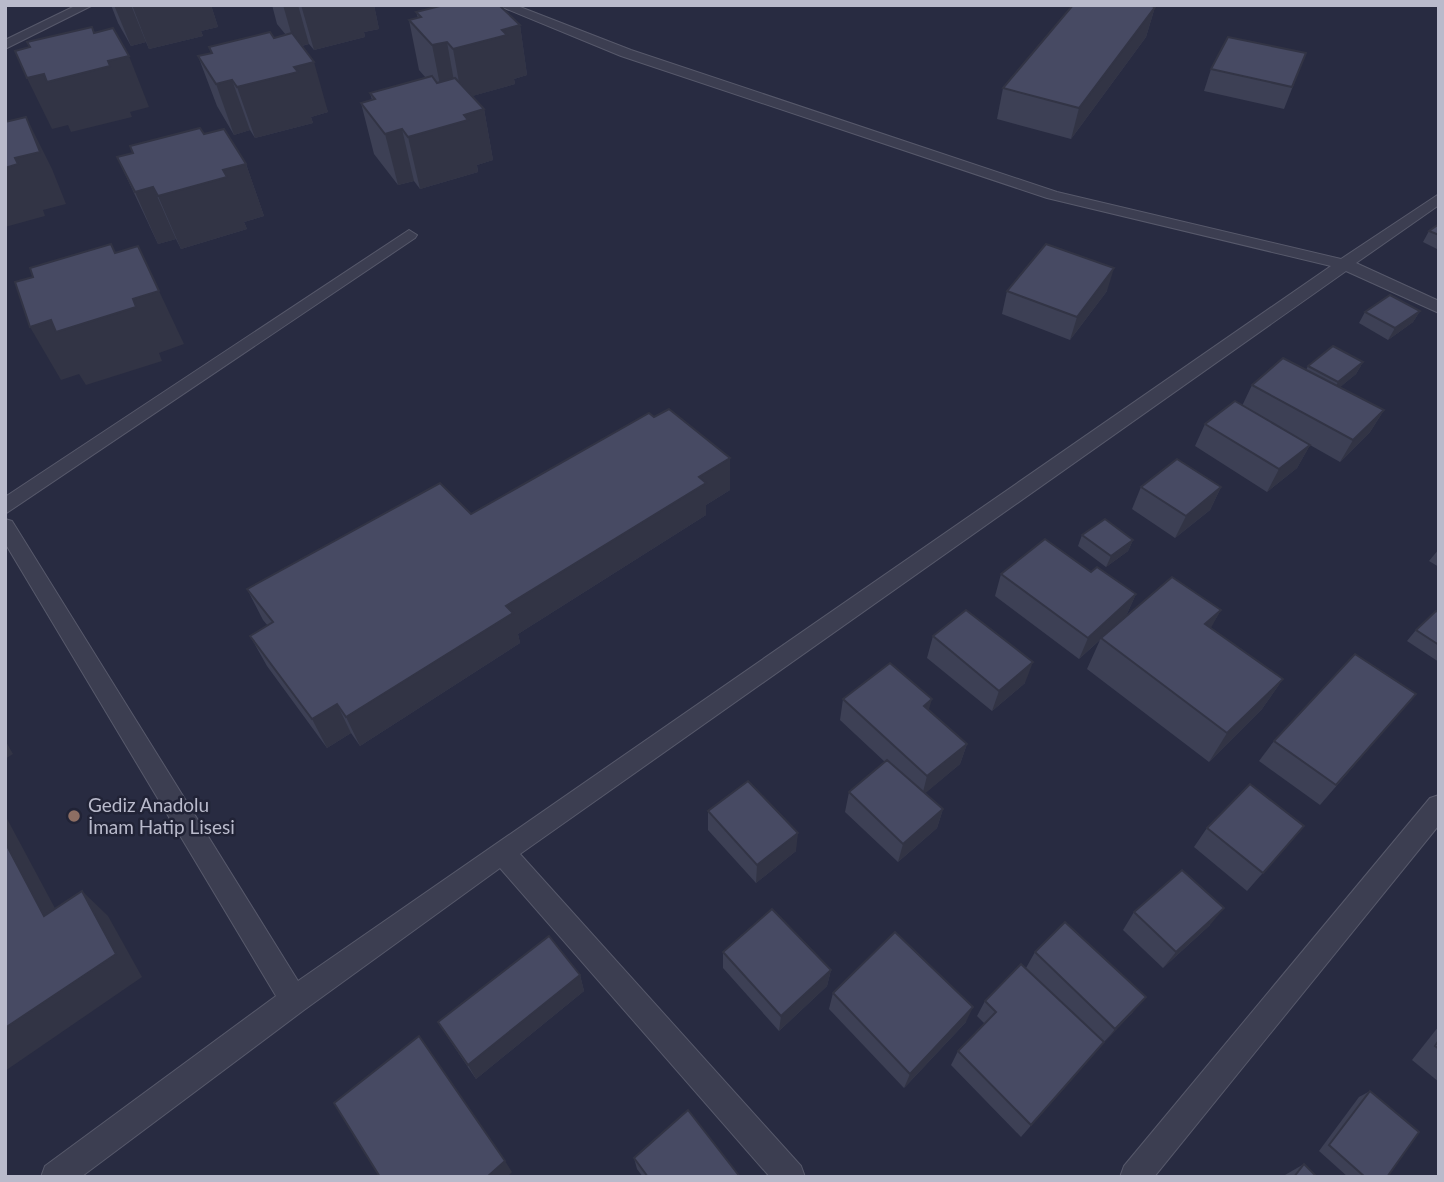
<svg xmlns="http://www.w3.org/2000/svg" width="1444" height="1182" font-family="Lato,sans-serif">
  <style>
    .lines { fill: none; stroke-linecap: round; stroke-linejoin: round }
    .minor-casing { stroke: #57596b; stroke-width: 2 }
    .minor { fill: #3c3e51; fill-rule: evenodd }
    .wall { fill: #3d4055 }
    .shaded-wall { fill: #323445 }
    .building { fill: #474a63; stroke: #323445; stroke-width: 2 }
    .education-dot { fill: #8d6e63; stroke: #212336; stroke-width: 2.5 }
    .labels { text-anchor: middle; stroke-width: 5; stroke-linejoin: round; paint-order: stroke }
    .poi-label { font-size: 19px; fill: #b9bacb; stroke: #212336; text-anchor: start }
  </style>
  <rect width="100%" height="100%" fill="#282b41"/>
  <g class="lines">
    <g class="minor-casing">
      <g id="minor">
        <polygon points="77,5 93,5 5,49 5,40"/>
        <polygon points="497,5 515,5 631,50 1057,192 1341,259 1439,194 1439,205 1356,263 1439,301 1439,313 1346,271 520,854 801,1166 805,1177 770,1177 500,868 304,1010 81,1177 41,1177 45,1166 276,996 5,543 5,519 12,521 298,981 1331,266 1047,198 621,56"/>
        <polygon points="409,230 417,235 415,238 5,514 5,497"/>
        <polygon points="1439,795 1439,825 1154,1177 1120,1177 1124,1166 1430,798"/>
      </g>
    </g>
    <use href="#minor" class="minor"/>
  </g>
  <g class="wall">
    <polygon points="111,5 211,5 218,27 201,31 203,36 149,49 146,42 131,46 118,23"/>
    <polygon points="272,5 374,5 379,29 364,32 365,37 314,50 309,44 302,46 328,112 311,117 313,123 255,138 250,130 234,135 217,106 198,56 211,53 209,47 274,38 286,35 277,24"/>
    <polygon points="1155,7 1146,37 1071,139 997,119 1003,88"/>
    <polygon points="416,12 520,25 527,75 514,79 515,84 472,96 484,109 493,160 477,165 478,172 420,189 414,181 398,185 374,154 361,103 372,100 370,93 426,78 419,70 409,20 418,18"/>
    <polygon points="1306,53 1284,109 1204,91 1211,69"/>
    <polygon points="204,134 246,164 264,216 244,222 247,229 181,249 176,239 158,244 117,157"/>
    <polygon points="1439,224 1439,250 1423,242 1429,231"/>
    <polygon points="1007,291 1107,291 1070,340 1002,314"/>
    <polygon points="1420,311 1413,322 1388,340 1359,323 1365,312"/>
    <polygon points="1363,362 1356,374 1340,387 1384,410 1370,432 1340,462 1310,445 1297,468 1267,492 1195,446 1205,424 1242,406 1252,385 1306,370 1308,366"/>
    <polygon points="1141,487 1221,487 1210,510 1175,538 1132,509"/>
    <polygon points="730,490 706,505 706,515 518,634 520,643 360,746 351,733 327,748 267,666 250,636 268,626 263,620 247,589 471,514"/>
    <polygon points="1082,535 1133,540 1128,551 1106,567 1078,546"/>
    <polygon points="1439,549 1439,567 1429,561"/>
    <polygon points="1091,572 1136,594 1126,616 1221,610 1210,628 1283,679 1262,709 1209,762 1087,669 1100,640 1079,659 995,596 1001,574"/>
    <polygon points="1439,612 1439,662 1407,641 1416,630"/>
    <polygon points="933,636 1025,683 992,711 927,658"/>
    <polygon points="1416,694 1320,805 1259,761 1274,741"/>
    <polygon points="843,699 929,710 967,744 960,764 925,793 943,809 937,828 898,862 845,812 849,792 885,762 840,720"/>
    <polygon points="708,811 796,851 756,883 708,830"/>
    <polygon points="1304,826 1247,891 1194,847 1207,828"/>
    <polygon points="1134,912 1210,925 1163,968 1123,930"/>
    <polygon points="723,952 831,970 827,986 779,1031 723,968"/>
    <polygon points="1035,952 1133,1012 1104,1042 1021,1137 951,1065 958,1051 985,1024 977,1016 985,1001 1026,968"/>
    <polygon points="580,975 584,991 476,1079 447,1036 438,1022"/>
    <polygon points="833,993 966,1022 904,1088 829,1009"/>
    <polygon points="1439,1026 1439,1082 1412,1060"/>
    <polygon points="1370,1091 1387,1177 1348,1177 1319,1151 1359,1097"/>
    <polygon points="634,1158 740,1177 643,1177 637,1169"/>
    <polygon points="1304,1164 1317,1177 1284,1177 1285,1175"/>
  </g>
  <g class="shaded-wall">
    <polygon points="114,5 131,5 146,42 131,46"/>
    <polygon points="132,5 211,5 218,27 201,31 203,36 149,49"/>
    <polygon points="283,5 298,5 309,44 295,47"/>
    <polygon points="301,5 374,5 379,29 364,32 365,37 314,50"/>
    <polygon points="1155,7 1146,37 1071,139 1079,108"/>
    <polygon points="520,25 527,75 514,79 515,84 462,99 453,49 502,30"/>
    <polygon points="447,42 456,92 442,95 432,45"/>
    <polygon points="129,56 149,107 130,112 132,117 71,132 68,125 52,129 27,78"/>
    <polygon points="314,62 328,112 311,117 313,123 255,138 237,87 294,67"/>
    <polygon points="232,80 250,130 234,135 216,84"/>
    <polygon points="484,109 493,160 477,165 478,172 420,189 408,137 464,115"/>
    <polygon points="26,117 52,169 66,204 43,210 45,216 5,227 5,167"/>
    <polygon points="402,129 414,181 398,185 385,134"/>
    <polygon points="246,164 264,216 244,222 247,229 181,249 158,196 223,170"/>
    <polygon points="153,187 176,239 158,244 135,192"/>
    <polygon points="111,244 137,298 159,291 184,344 159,353 162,361 86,385 79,374 61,380 30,327 51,320 133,299"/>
    <polygon points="1114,268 1107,291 1070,340 1077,317"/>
    <polygon points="1420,311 1413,322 1388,340 1395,328"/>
    <polygon points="1363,362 1356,374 1332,394 1338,382"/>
    <polygon points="1384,410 1370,432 1340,462 1353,440"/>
    <polygon points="1310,445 1297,468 1267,492 1279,469"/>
    <polygon points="730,458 730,490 706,505 706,515 518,634 520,643 360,746 346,717 506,606 699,477"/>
    <polygon points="1221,487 1210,510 1175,538 1186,516"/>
    <polygon points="1133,540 1128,551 1106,567 1111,556"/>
    <polygon points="1136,594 1126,616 1079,659 1088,638"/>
    <polygon points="1221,610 1204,640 1205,624"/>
    <polygon points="1033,662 1025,683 992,711 999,691"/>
    <polygon points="1283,679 1262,709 1209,762 1227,733"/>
    <polygon points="932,699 926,719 924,706"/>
    <polygon points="337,704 351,733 327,748 312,719"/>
    <polygon points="5,740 13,754 5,759"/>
    <polygon points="967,744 960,764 922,796 927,776"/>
    <polygon points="943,809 937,828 898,862 903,844"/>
    <polygon points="5,815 72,940 44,916 5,842"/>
    <polygon points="798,833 796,851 756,883 757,865"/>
    <polygon points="82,891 108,916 142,977 5,1071 5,1028"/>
    <polygon points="1224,908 1210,925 1163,968 1176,952"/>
    <polygon points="831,970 827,986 779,1031 781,1016"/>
    <polygon points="580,975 584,991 476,1079 468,1065"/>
    <polygon points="1146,997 1133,1012 1103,1044 1115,1029"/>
    <polygon points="973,1007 966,1022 904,1088 910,1074"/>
    <polygon points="505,1161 512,1172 507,1177 487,1177"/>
  </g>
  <g class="building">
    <polygon points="444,5 499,5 520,25 502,30 507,35 453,49 447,42 432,45 409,20 421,17 416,12"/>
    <polygon points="1073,5 1148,5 1155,7 1079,108 1003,88"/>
    <polygon points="92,27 94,33 113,28 129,56 108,61 110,66 47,82 44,74 27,78 15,51 30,47 27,42"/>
    <polygon points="270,32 274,38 292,33 314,62 294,67 298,72 237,87 232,80 216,84 198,56 212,53 209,47"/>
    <polygon points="1228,37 1306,53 1292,87 1211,69"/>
    <polygon points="432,76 437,83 455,78 484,109 464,115 468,120 408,137 402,129 385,134 361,103 375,99 370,93"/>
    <polygon points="26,117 40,152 15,158 18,164 5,168 5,122"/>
    <polygon points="200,128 204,134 224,129 246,164 223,170 227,177 158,196 153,187 135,192 117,157 133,153 130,146"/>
    <polygon points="1439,224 1439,235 1429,231"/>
    <polygon points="111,244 115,253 138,246 159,291 133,299 136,307 56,332 51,320 30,327 15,282 33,277 30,268"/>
    <polygon points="1046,244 1114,268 1077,317 1007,291"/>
    <polygon points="1390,295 1420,311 1395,328 1365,312"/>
    <polygon points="1333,346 1363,362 1338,382 1308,366"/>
    <polygon points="1283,358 1384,410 1353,440 1252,385"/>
    <polygon points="1235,401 1310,445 1279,469 1205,424"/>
    <polygon points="669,409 730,458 699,477 706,483 506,606 513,613 346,717 337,704 312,719 250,636 273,622 247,589 440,483 471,514 649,413 654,417"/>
    <polygon points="1177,459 1221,487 1186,516 1141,487"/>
    <polygon points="1105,519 1133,540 1111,556 1082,535"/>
    <polygon points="1045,539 1091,572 1097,567 1136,594 1088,638 1001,574"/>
    <polygon points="1172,577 1221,610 1205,624 1283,679 1227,733 1101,638"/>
    <polygon points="966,610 1033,662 999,691 933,636"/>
    <polygon points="1436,611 1439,612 1439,645 1416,630"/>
    <polygon points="1355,654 1416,694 1336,785 1274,741"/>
    <polygon points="890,663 932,699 924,706 967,744 927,776 843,699"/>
    <polygon points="887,760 943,809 903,844 849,792"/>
    <polygon points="748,781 798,833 757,865 708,811"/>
    <polygon points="1250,784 1304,826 1263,873 1207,828"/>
    <polygon points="5,842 44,916 82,891 116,954 5,1028"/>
    <polygon points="1182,870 1224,908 1176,952 1134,912"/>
    <polygon points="772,909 831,970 781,1016 723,952"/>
    <polygon points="1065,922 1146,997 1115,1029 1035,952"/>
    <polygon points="895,932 973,1007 910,1074 833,993"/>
    <polygon points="549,936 580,975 468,1065 438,1022"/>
    <polygon points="1021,964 1104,1042 1031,1125 958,1051 996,1012 985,1001"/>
    <polygon points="419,1036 505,1161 487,1177 380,1177 334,1103"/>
    <polygon points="1439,1040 1439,1049 1435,1046"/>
    <polygon points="1370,1091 1419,1132 1387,1177 1365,1177 1329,1145"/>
    <polygon points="688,1110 740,1177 648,1177 634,1158"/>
    <polygon points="1304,1164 1317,1177 1294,1177"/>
  </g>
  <circle class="education-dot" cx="74" cy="816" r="7"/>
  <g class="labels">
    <g class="poi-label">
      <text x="88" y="812">Gediz Anadolu<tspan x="88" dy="22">İmam Hatip Lisesi</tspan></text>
    </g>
  </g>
  <rect width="1444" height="1182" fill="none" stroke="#b9bacb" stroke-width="14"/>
</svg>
